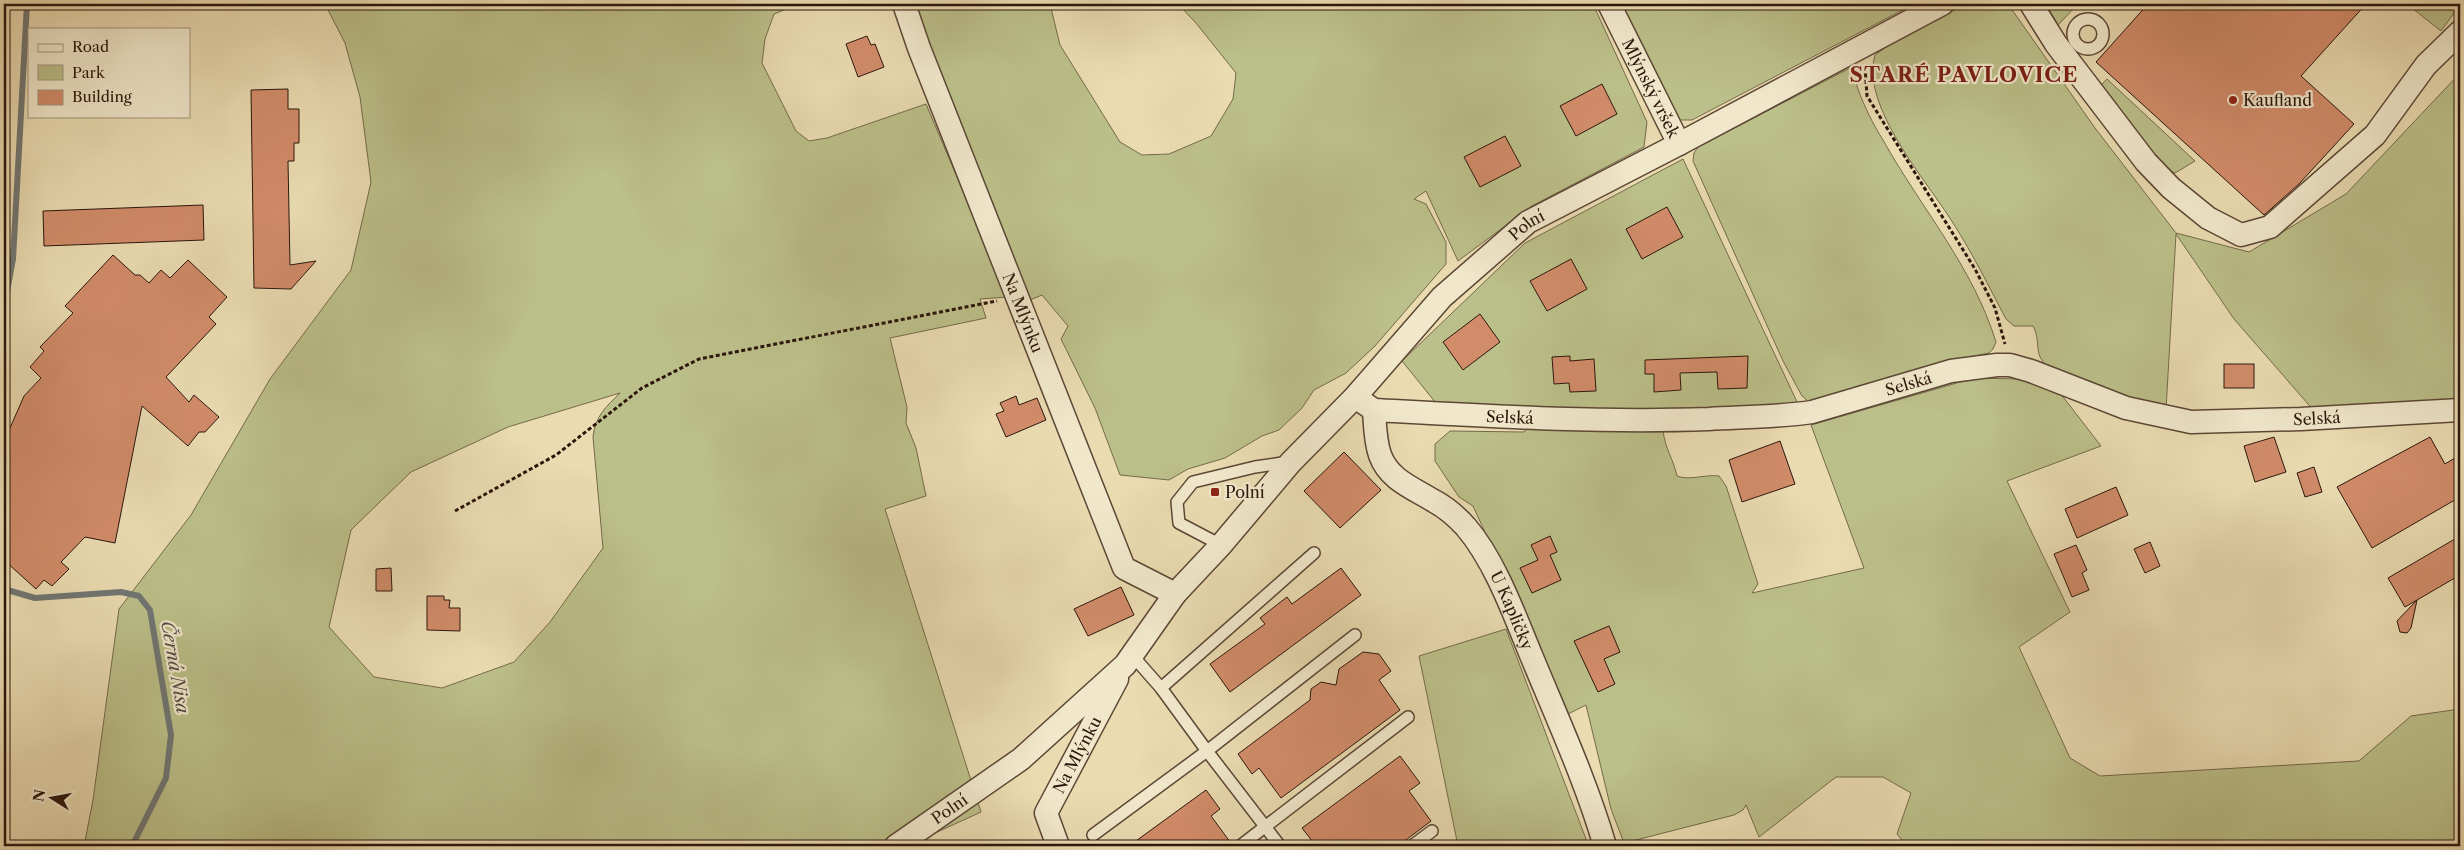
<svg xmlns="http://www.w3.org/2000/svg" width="2464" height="850" font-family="'Libre Caslon Text',serif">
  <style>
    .green { fill: #bbbf89; stroke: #746a4a; fill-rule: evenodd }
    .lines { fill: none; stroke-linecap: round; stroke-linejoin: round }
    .stream { stroke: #717773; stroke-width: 6 }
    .building { fill: #d18c6a; stroke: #2c160c }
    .service-casing { stroke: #5c4735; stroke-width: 14 }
    .minor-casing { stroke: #5c4735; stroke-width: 25 }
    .path { stroke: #2c160c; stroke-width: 3; stroke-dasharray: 4 2.5; stroke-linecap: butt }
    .service { stroke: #f1e8cc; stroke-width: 11 }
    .minor { stroke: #f1e8cc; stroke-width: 22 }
    .poi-dot { fill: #8f2418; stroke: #f1e8cc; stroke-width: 2 }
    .labels { text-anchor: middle; stroke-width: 4.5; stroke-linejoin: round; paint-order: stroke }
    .street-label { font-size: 16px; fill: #2c160c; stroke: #f1e8cc }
    .poi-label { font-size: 16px; fill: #2c160c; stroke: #f1e8cc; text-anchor: start }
    .water-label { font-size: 18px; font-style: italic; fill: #544f48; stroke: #f1e8cc }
    .district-label { font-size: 21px; font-weight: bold; letter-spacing: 1px; fill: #7a1f14; stroke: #f1e8cc }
  </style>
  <rect width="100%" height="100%" fill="#eadbb1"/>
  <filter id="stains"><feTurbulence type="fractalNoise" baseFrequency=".004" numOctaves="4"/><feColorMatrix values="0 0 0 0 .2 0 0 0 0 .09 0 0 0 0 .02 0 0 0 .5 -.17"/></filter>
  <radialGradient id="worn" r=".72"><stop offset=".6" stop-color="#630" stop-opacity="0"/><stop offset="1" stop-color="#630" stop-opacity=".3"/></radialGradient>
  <g class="green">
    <path d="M325,4H798L774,14L765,39L762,63L796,131L809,141L827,138L926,104L1008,297L980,299L986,318L890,338L907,407L906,423L916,448L926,496L885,509L981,812L907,846H84L93,800L119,609L191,515L270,379L351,270L371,182L360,97L345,43ZM620,393C606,407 595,416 593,437L603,548L550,622L514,662L442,688L374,677L329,627L351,530L411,472L508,427Z"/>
    <polygon points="912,4 1050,4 1060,45 1120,142 1142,155 1169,154 1211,136 1233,99 1236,73 1196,23 1178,4 1593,4 1647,122 1644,147 1532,206 1458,261 1426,191 1414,199 1426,204 1446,242 1446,264 1375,346 1346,373 1314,390 1302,408 1279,430 1262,436 1225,458 1188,469 1169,480 1120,475 1095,408 1061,339 1068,326 1042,295 1030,300"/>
    <polygon points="1618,4 1914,4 1692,120 1680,120 1666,110"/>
    <path d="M1966,4H2008L2095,128L2176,233L2249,252L2346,194L2460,73V402L2315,412L2234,319L2176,234L2166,410L2130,399L2048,367C2032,353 2042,343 2033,326H2014L2006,319C1989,287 1973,254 1953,223C1927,181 1860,106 1875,55L1889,45Z"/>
    <polygon points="2046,4 2078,4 2058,25"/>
    <polygon points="2407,4 2455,4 2454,13 2441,31"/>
    <path d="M1850,68C1856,74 1855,81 1858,89C1864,106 1873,124 1883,140C1921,208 1973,267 1996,342L1993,349L1989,353L1936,364L1810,403L1802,396L1783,361L1693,161L1694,153L1698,147Z"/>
    <polygon points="2107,79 2195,161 2175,173 2155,164 2101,85"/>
    <polygon points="1683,159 1798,404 1674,411 1440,408 1402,361 1525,243"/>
    <path d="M1974,378L2019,379L2057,389L2101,446L2007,481L2070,612L2019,647L2070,758L2100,776L2359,761L2411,716L2460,709V846H1907L1897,834L1911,793L1883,777H1836L1759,837L1746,805L1743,810L1734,815L1624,843L1611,809L1586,705L1568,714L1473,506L1459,497L1435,461V444L1450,431L1524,432L1529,427L1663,430C1665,449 1673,458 1677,476C1690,481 1705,474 1719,476L1726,486L1758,584L1752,593L1864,568L1811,425Z"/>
    <polygon points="1506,629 1586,839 1585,846 1458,846 1419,656"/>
  </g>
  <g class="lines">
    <g class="stream">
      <polyline points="4,258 13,259"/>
      <polyline points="4,308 13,259 27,4"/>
      <polyline points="4,589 35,598 121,592 139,596 150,610 171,735 166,778 132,846"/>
    </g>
  </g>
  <g class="building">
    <polygon points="2148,4 2366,4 2301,76 2354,124 2299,184 2264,215 2096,62"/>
    <polygon points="867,36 871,45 875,44 884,67 858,77 846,44"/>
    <polygon points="1602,84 1617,114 1576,136 1560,106"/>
    <polygon points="288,89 288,109 299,109 299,143 294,143 294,161 288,161 290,265 316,261 291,289 254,288 251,90"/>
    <polygon points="1505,136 1521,166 1480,187 1464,157"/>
    <polygon points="203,205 204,240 44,246 43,211"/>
    <polygon points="1667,207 1683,237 1642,259 1626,229"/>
    <polygon points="113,255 135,275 140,275 149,283 161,270 170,278 188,260 227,297 209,317 216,324 166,377 189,402 194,395 219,417 205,432 199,432 188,446 142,406 115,543 85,537 61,562 69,569 52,586 44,580 36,589 4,560 4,464 10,457 4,451 4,435 10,428 24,396 41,378 30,367 44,351 40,347 73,313 65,306"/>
    <polygon points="1571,259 1587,289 1547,311 1530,281"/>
    <polygon points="1480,314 1500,342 1463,370 1443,342"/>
    <polygon points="1570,356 1570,361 1594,359 1596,391 1570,392 1569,383 1554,384 1552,357"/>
    <polygon points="1748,356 1747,388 1718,389 1717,372 1680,373 1681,390 1654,392 1654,374 1645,374 1645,360"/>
    <rect x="2224" y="364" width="30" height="24"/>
    <polygon points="1016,396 1019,405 1037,398 1046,420 1006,437 996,414 1004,411 1000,403"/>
    <polygon points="2274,437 2286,472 2255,482 2244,446"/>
    <polygon points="2430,437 2445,464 2460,455 2460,497 2372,548 2337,487"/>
    <polygon points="1780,441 1795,484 1742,502 1729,460"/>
    <polygon points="1344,452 1381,490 1340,528 1304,491"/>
    <polygon points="2314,467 2322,492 2305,497 2297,473"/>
    <polygon points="2116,487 2128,515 2077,538 2065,509"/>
    <polygon points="1550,536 1557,552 1550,555 1561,580 1532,593 1520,568 1538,560 1531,545"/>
    <polygon points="2460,536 2460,575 2405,607 2388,578"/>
    <polygon points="2150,542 2160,566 2145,573 2134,549"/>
    <polygon points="2076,545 2087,570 2082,573 2089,590 2072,597 2054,554"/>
    <polygon points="391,568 392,591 376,591 376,569"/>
    <polygon points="1341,568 1361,595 1230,692 1210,664 1265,624 1260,618 1287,597 1292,604"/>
    <polygon points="1121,587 1134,615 1088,636 1074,609"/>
    <polygon points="427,596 444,596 444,600 450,600 449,608 460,608 460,631 427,630"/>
    <polygon points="2417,600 2411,628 2407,633 2400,632 2397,621"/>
    <polygon points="1609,626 1620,652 1604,659 1615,684 1598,692 1574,641"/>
    <polygon points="1363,652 1379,654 1391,671 1379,680 1400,710 1281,798 1259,768 1252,774 1238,754 1310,700 1311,689 1321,682 1336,685 1339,669"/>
    <polygon points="1400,756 1420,783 1409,791 1431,821 1398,846 1316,846 1302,828"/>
    <polygon points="1206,790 1220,809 1211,816 1233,846 1129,846"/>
  </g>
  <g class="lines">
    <g class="service-casing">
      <g id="service">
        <circle cx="2088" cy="34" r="15"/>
        <polyline points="1221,545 1179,523 1177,502 1193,482 1255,467 1289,462"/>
        <polyline points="1132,655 1161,688 1207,751 1280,846"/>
        <polyline points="1161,688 1314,553"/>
        <polyline points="1093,835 1207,751 1355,635"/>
        <polyline points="1240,846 1408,717"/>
        <polyline points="1412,846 1432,831"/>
      </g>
    </g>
    <g class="minor-casing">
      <g id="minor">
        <path id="s1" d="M904,4L919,48L1124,568L1175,594"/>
        <path id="s2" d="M1609,4L1679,144"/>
        <polyline points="2031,4 2056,44 2146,162 2171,188 2208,218 2241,235 2270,227 2375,135 2426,65 2460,32"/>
        <path id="s3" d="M1355,397L1374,410C1486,416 1597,423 1709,419C1743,417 1778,417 1812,412L1951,371L1997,365H2010L2031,371L2126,408L2191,422L2301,419L2460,410"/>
        <path id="s4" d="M1374,410C1375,425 1375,441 1380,455C1389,480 1413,488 1434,501C1445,507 1457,517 1466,527C1495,561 1514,614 1531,655C1557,718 1586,781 1605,846"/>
        <path id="s5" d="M896,846L1021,759L1125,665L1175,594L1221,545L1291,462L1355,397L1442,297L1528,222L1679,144L1942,4"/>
        <path id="s6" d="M1058,846L1046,813L1117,679"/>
      </g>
    </g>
    <g class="path">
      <polyline points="1865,67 1867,96 1975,269 1995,308 2005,344"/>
      <polyline points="455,511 556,455 642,388 699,359 997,301"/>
    </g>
    <use href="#service" class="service"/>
    <use href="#minor" class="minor"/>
  </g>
  <g class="poi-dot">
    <circle cx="2233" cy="100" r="5"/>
    <rect x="1210" y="487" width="10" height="10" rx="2.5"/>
  </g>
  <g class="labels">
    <g class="street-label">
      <text dy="6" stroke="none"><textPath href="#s2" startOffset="94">Mlýnský vršek</textPath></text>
      <text dy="6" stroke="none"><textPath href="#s5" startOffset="890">Polní</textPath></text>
      <text dy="6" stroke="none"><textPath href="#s1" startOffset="331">Na Mlýnku</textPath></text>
      <text dy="6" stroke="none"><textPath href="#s3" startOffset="562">Selská</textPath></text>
      <text dy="6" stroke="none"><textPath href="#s3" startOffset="159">Selská</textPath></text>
      <text dy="6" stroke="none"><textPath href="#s3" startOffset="982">Selská</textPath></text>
      <text dy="6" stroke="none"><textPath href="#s4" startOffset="255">U Kapličky</textPath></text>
      <text dy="6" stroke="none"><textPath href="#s6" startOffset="101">Na Mlýnku</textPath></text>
      <text dy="6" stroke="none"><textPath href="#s5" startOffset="65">Polní</textPath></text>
    </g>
    <g class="poi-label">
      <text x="2243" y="106">Kaufland</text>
      <text x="1225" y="498">Polní</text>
    </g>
    <g class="water-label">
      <text transform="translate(175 667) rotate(80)" y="6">Černá Nisa</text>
    </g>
    <g class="district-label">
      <text x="1964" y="82">STARÉ PAVLOVICE</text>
    </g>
  </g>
  <rect width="2464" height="850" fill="none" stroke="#eadbb1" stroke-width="20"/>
  <rect x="5" y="5" width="2454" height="840" fill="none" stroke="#2c160c" stroke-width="2.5"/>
  <rect x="10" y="10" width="2444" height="830" fill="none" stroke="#2c160c"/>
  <rect x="28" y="28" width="162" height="90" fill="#f1e8cc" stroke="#a2947f"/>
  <rect x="38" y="44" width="25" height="8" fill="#f1e8cc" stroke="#a2947f"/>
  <text x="72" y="52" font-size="15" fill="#2c160c">Road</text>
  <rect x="38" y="65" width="25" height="15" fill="#bbbf89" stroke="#a2947f"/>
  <text x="72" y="78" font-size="15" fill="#2c160c">Park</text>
  <rect x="38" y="90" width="25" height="15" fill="#d18c6a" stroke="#a2947f"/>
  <text x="72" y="102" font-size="15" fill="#2c160c">Building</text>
  <g transform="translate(52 798) rotate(281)" stroke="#f1e8cc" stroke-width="4" paint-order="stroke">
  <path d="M0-4L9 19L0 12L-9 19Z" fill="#2c160c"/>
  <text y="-8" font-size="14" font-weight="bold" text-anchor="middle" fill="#2c160c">N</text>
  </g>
  <rect width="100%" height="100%" filter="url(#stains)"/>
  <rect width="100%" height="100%" fill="url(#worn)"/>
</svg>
